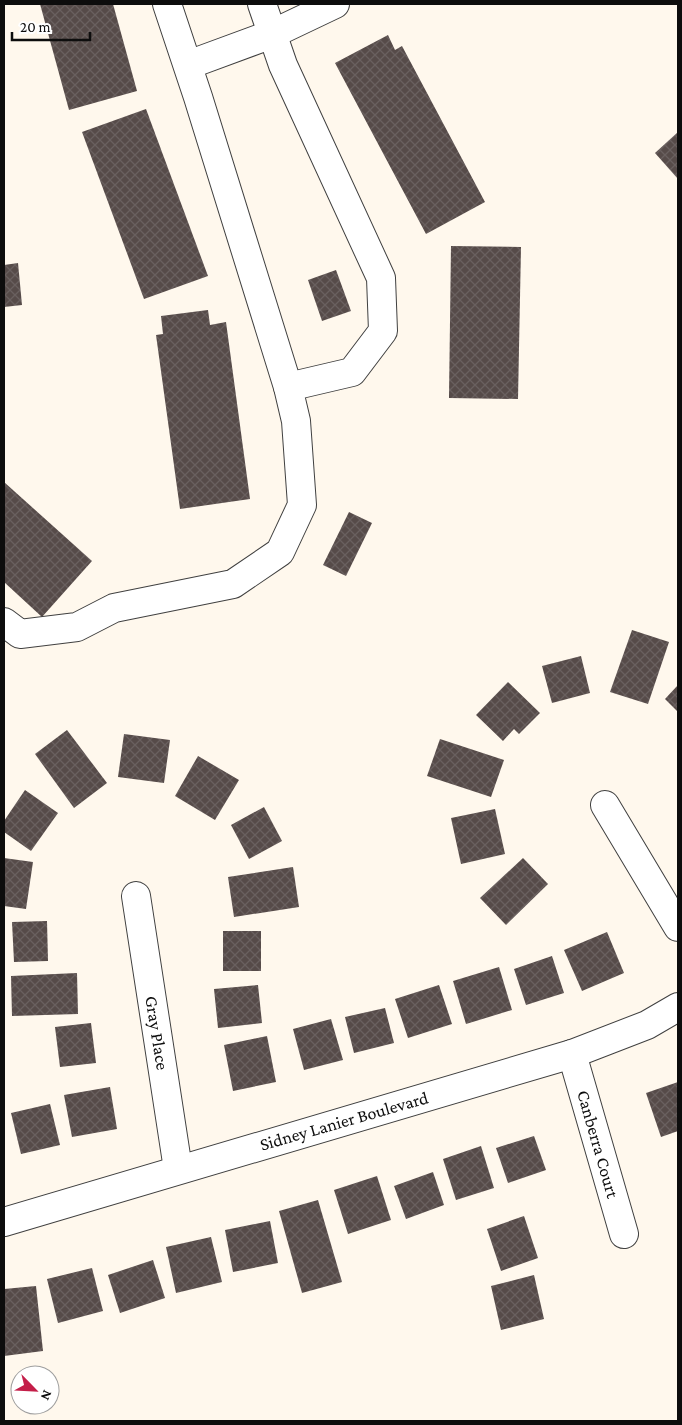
<svg xmlns="http://www.w3.org/2000/svg" width="682" height="1425" font-family="'Crimson Pro',serif">
  <style>
    .building { fill: url(#building-cross-hatch) }
    .lines { fill: none; stroke-linecap: round; stroke-linejoin: round }
    .minor-casing { stroke: #404040; stroke-width: 30 }
    .minor { stroke: #fff; stroke-width: 28 }
    .labels { text-anchor: middle; stroke-width: 5; stroke-linejoin: round; paint-order: stroke }
    .street-label { font-size: 18px; fill: #0d0d0d; stroke: #fff }
  </style>
  <defs>
    <pattern id="building-cross-hatch" width="8" height="8" patternUnits="userSpaceOnUse" patternTransform="scale(1.25)"><rect width="8" height="8" fill="#564b49"/><path d="M0 0l8 8M0 8l8-8" fill="none" stroke="#69605f"/></pattern>
  </defs>
  <rect width="100%" height="100%" fill="#fff8ed"/>
  <g class="building">
    <polygon points="40,4 113,4 137,91 69,110"/>
    <polygon points="388,35 395,50 402,46 485,202 426,234 335,63"/>
    <polygon points="146,109 208,276 144,299 82,132"/>
    <polygon points="678,132 678,179 655,153"/>
    <polygon points="451,246 521,247 518,399 449,398"/>
    <polygon points="18,263 22,305 4,307 4,265"/>
    <polygon points="336,270 351,311 322,321 308,280"/>
    <polygon points="208,310 210,325 226,322 250,499 180,509 156,335 163,334 161,316"/>
    <polygon points="4,482 92,561 42,617 4,582"/>
    <polygon points="349,512 372,523 346,576 323,565"/>
    <polygon points="632,630 669,642 648,704 610,692"/>
    <polygon points="581,656 590,693 552,703 542,666"/>
    <polygon points="508,682 540,713 519,734 514,729 503,741 476,715"/>
    <polygon points="678,685 678,712 665,699"/>
    <polygon points="67,730 107,783 74,808 35,754"/>
    <polygon points="124,734 170,740 164,783 118,777"/>
    <polygon points="440,739 504,760 491,797 427,776"/>
    <polygon points="198,756 239,780 215,820 175,796"/>
    <polygon points="25,790 58,813 31,851 4,832 4,821"/>
    <polygon points="264,807 282,841 249,859 231,825"/>
    <polygon points="495,809 505,854 461,864 451,818"/>
    <polygon points="4,858 33,862 26,909 4,906"/>
    <polygon points="523,858 548,884 506,925 480,898"/>
    <polygon points="293,867 299,907 234,917 228,877"/>
    <polygon points="47,921 48,961 14,962 12,922"/>
    <rect x="223" y="931" width="38" height="40"/>
    <polygon points="607,932 624,973 582,991 564,950"/>
    <polygon points="552,956 564,993 526,1005 514,969"/>
    <polygon points="499,967 512,1010 466,1024 453,981"/>
    <polygon points="77,973 78,1014 12,1016 11,976"/>
    <polygon points="258,985 262,1023 218,1028 214,989"/>
    <polygon points="439,985 452,1024 408,1038 395,999"/>
    <polygon points="385,1008 394,1043 354,1053 345,1017"/>
    <polygon points="331,1019 343,1060 304,1070 293,1029"/>
    <polygon points="91,1023 96,1063 60,1067 55,1027"/>
    <polygon points="267,1036 276,1082 233,1091 224,1045"/>
    <polygon points="678,1082 678,1131 661,1137 646,1093"/>
    <polygon points="110,1087 117,1129 72,1137 64,1095"/>
    <polygon points="50,1104 60,1145 21,1154 11,1113"/>
    <polygon points="534,1136 546,1170 508,1183 496,1148"/>
    <polygon points="481,1146 494,1188 456,1200 443,1159"/>
    <polygon points="433,1172 444,1205 406,1219 394,1186"/>
    <polygon points="377,1176 391,1220 348,1234 334,1190"/>
    <polygon points="318,1200 342,1282 302,1293 279,1211"/>
    <polygon points="524,1216 538,1258 501,1271 487,1229"/>
    <polygon points="270,1221 278,1263 233,1272 225,1230"/>
    <polygon points="211,1237 222,1282 176,1293 166,1247"/>
    <polygon points="153,1260 165,1298 120,1313 108,1275"/>
    <polygon points="92,1268 103,1311 58,1323 47,1279"/>
    <polygon points="534,1275 544,1319 501,1330 491,1286"/>
    <polygon points="36,1286 43,1351 4,1356 4,1289"/>
  </g>
  <g class="lines">
    <g class="minor-casing">
      <g id="minor">
        <polyline points="262,4 283,65 381,278 383,331 352,372 288,387"/>
        <polyline points="188,65 272,34 335,4"/>
        <polyline points="4,622 20,634 77,627 114,608 233,584 280,552 302,505 296,421 288,387 198,97 167,4"/>
        <polyline points="605,805 678,927"/>
        <polyline points="136,896 178,1169"/>
        <polyline points="572,1054 624,1234"/>
        <polyline points="4,1222 572,1054 647,1025 678,1007"/>
      </g>
    </g>
    <use href="#minor" class="minor"/>
  </g>
  <g class="labels">
    <g class="street-label">
      <text transform="translate(157 1033) rotate(81)" y="6">Gray Place</text>
      <text transform="translate(344 1121) rotate(-16)" y="6">Sidney Lanier Boulevard</text>
      <text transform="translate(598 1144) rotate(74)" y="6">Canberra Court</text>
    </g>
  </g>
  <rect width="682" height="1425" fill="none" stroke="#0d0d0d" stroke-width="10"/>
  <g transform="translate(35 1390) rotate(114)"><circle r="24" fill="#ffffff" stroke="#9e9e9e"/>
  <path d="M0-4L9 19L0 12L-9 19Z" fill="#c41e49"/>
  <text y="-8" font-size="14" font-weight="bold" text-anchor="middle" fill="#0d0d0d">N</text>
  </g>
  <path d="M12 32v8h78v-8" fill="none" stroke="#0d0d0d" stroke-width="2.5"/>
  <text x="20" y="32" font-size="15" fill="#0d0d0d" stroke="#ffffff" stroke-width="4" paint-order="stroke">20 m</text>
</svg>
